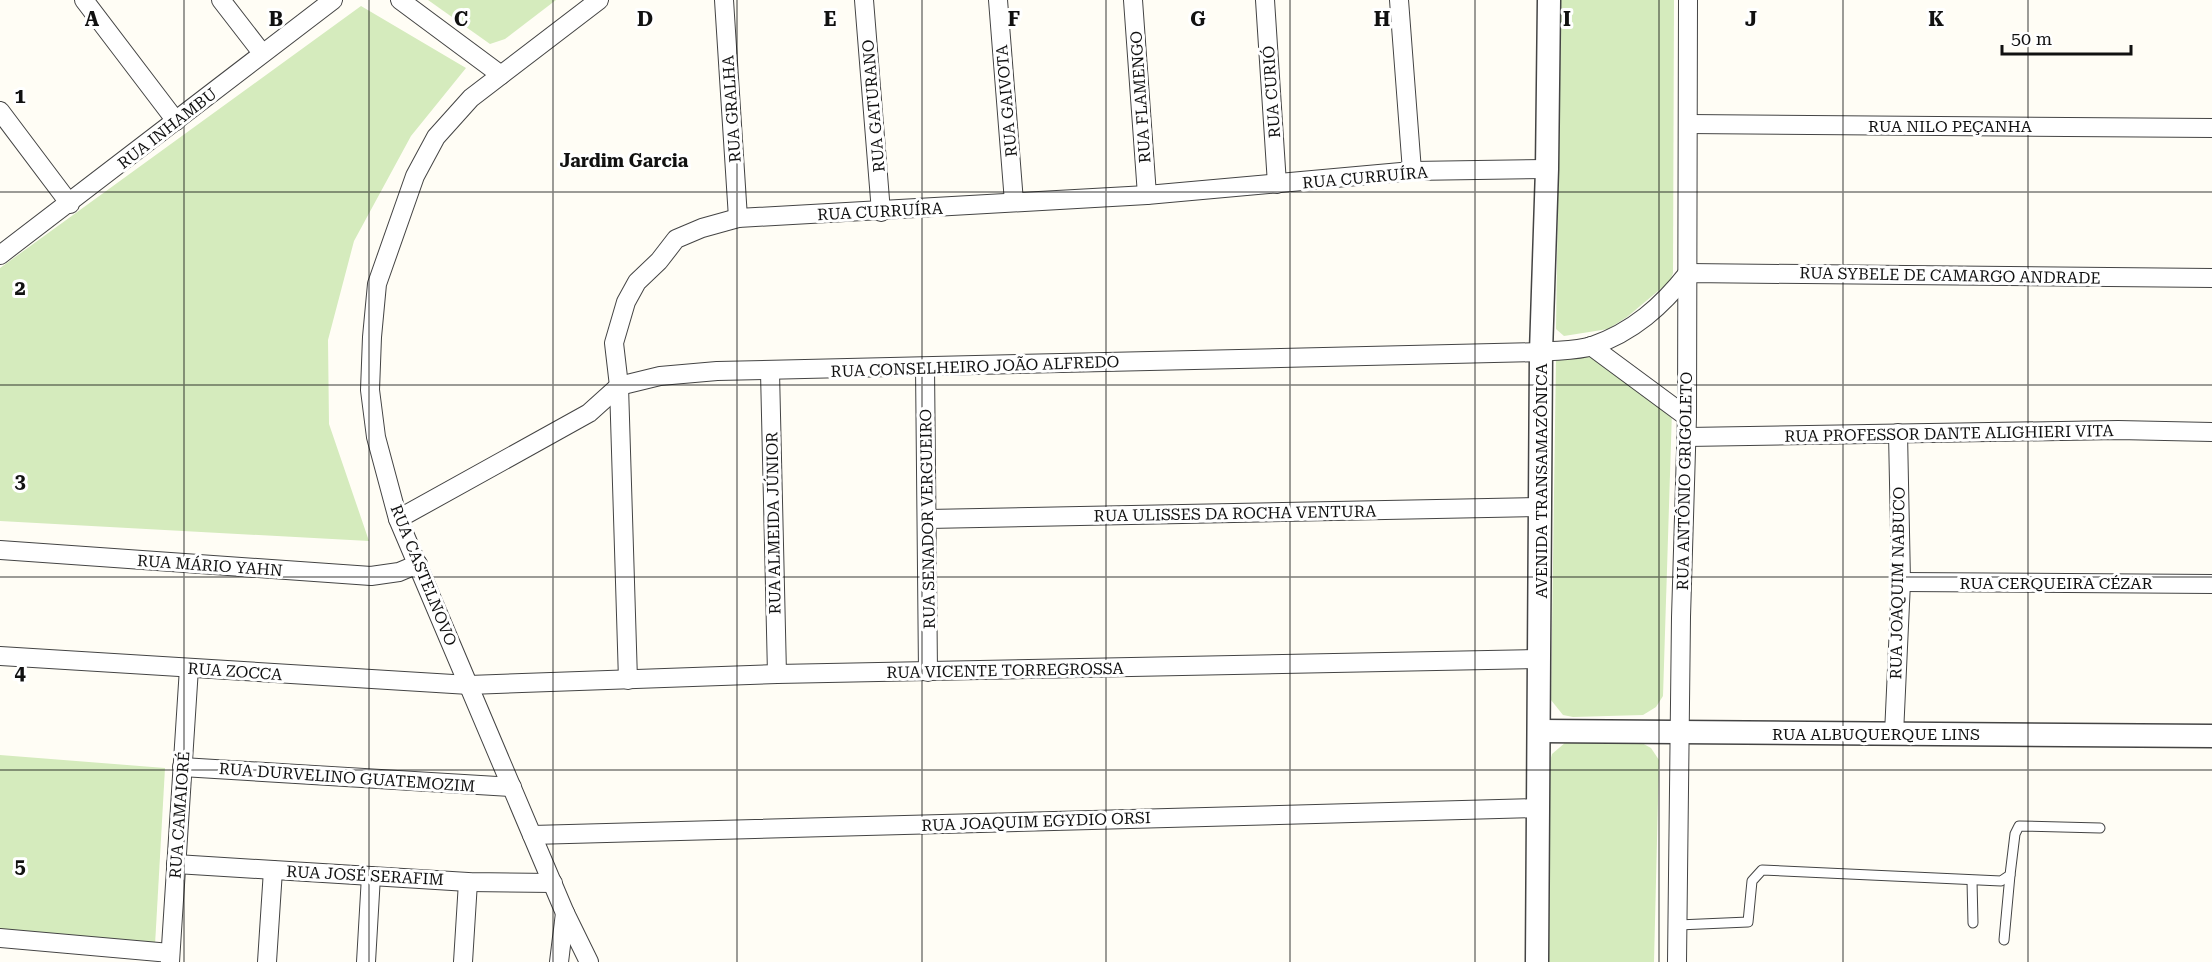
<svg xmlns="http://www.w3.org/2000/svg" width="2212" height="962" font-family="'Roboto Serif',serif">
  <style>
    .green { fill: #d5ebbd }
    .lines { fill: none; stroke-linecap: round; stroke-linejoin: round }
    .service-casing { stroke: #444; stroke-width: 11 }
    .minor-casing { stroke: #444; stroke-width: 20 }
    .tertiary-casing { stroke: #444; stroke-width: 25 }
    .service { stroke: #fff; stroke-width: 9 }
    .minor { stroke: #fff; stroke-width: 18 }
    .tertiary { stroke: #fff; stroke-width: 22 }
    .grid { fill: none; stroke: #111; stroke-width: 1.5; stroke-opacity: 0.55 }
    .labels { text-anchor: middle; stroke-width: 6; stroke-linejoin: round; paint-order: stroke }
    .street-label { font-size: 16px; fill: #111; stroke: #fff }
    .neighbourhood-label { font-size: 18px; font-weight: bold; fill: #111; stroke: #fff }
    .grid-label { font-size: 20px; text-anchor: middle; font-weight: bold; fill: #111; stroke: #fff; stroke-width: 6; stroke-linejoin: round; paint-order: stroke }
  </style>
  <rect width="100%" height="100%" fill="#fffdf5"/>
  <g class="green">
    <polygon points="428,0 556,0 505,39 490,44"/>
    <polygon points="1561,0 1674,0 1673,273 1670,281 1627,317 1608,329 1564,336 1556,329"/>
    <polygon points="361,6 466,68 411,136 354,241 328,340 329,424 369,541 0,521 0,268"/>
    <polygon points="1593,357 1672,411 1663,696 1656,707 1643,715 1573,717 1563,715 1551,700 1556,358"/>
    <polygon points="1566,742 1640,742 1651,748 1659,760 1654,962 1546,962 1548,769 1552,754"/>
    <polygon points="0,755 165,768 155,945 0,931"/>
  </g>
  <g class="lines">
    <g class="service-casing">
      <g id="service">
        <polyline points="1972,881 1973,923"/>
        <polyline points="1678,925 1748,922 1752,881 1762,870 2001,881 2010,875 2015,834 2019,826 2100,828"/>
        <polyline points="2004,940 2010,875"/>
      </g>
    </g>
    <g class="minor-casing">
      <g id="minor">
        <polyline points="84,0 176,121"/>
        <polyline points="221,0 262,53"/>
        <polyline points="400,0 501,75"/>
        <polyline points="724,0 738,218"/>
        <polyline points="864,0 881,212"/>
        <polyline points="998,0 1014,202"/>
        <polyline points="1133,0 1147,195"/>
        <polyline points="1265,0 1277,184"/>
        <polyline points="1399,0 1412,171"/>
        <polyline points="0,111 70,204"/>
        <polyline points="1688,124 2212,128"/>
        <polyline points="0,255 333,0"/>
        <polyline points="1591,346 1687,417"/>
        <polyline points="925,367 928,672"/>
        <polyline points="770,372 777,674"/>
        <polyline points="1687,437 2118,430 2212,432"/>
        <path d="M398,519L589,413L619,386L660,376L717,371L1541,352C1557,350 1577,351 1592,346C1633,332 1662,306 1688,273L2212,278"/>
        <polyline points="928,519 1542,507"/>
        <polyline points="0,550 371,576 399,572 418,564"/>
        <polyline points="1901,582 2212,584"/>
        <polyline points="0,656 469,685 777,674 1540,659"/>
        <polyline points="628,680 619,386 614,343 626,302 637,282 659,261 676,239 702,228 738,218 1147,195 1412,171 1547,169"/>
        <polyline points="1894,734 1901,582 1898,433"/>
        <polyline points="182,767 512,787"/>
        <polyline points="532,835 1539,808"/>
        <polyline points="176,864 468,882 553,883"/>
        <polyline points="0,938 170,953"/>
        <polyline points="170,962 189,668"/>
        <polyline points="267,962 273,870"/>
        <polyline points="366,962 371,876"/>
        <polyline points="463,962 468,882"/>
        <polyline points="559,962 565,913"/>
        <polyline points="589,962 565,913 398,519 376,437 370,390 372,337 377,284 415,176 436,137 471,98 599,0"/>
        <polyline points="1677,962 1681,617 1687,417 1688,0"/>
      </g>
    </g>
    <g class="tertiary-casing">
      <g id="tertiary">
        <polyline points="1540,731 2212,736"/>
        <polyline points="1537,962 1541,352 1547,169 1549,0"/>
      </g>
    </g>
    <use href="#service" class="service"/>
    <use href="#minor" class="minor"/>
    <use href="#tertiary" class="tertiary"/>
  </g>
  <path class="grid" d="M184,0V962M369,0V962M553,0V962M737,0V962M922,0V962M1106,0V962M1290,0V962M1475,0V962M1659,0V962M1843,0V962M2028,0V962M0,192H2212M0,385H2212M0,577H2212M0,770H2212"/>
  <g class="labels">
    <g class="street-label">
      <text transform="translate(1271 92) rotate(-94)" y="6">RUA CURIÓ</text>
      <text transform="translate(1140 97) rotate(-94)" y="6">RUA FLAMENGO</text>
      <text transform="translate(1006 101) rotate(-95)" y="6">RUA GAIVOTA</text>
      <text transform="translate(873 106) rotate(-95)" y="6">RUA GATURANO</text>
      <text transform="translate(731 109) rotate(-94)" y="6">RUA GRALHA</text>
      <text x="1950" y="132">RUA NILO PEÇANHA</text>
      <text transform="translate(167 128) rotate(-38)" y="6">RUA INHAMBU</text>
      <text transform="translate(1365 177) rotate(-5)" y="6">RUA CURRUÍRA</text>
      <text transform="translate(880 211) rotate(-3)" y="6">RUA CURRUÍRA</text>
      <text transform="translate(1950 275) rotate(1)" y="6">RUA SYBELE DE CAMARGO ANDRADE</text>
      <text transform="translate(975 366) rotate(-2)" y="6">RUA CONSELHEIRO JOÃO ALFREDO</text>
      <text transform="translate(1949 433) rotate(-1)" y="6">RUA PROFESSOR DANTE ALIGHIERI VITA</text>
      <text transform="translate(1541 481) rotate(-90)" y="6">AVENIDA TRANSAMAZÔNICA</text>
      <text transform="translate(1684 481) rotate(-89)" y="6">RUA ANTÔNIO GRIGOLETO</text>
      <text transform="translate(1235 513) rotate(-1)" y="6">RUA ULISSES DA ROCHA VENTURA</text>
      <text transform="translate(927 519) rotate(-91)" y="6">RUA SENADOR VERGUEIRO</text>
      <text transform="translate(773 523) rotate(-91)" y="6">RUA ALMEIDA JÚNIOR</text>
      <text transform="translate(210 565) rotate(4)" y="6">RUA MÁRIO YAHN</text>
      <text transform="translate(424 575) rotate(68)" y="6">RUA CASTELNOVO</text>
      <text transform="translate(1897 583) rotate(-89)" y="6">RUA JOAQUIM NABUCO</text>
      <text x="2056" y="589">RUA CERQUEIRA CÉZAR</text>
      <text transform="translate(1005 670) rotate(-1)" y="6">RUA VICENTE TORREGROSSA</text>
      <text transform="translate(235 671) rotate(4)" y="6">RUA ZOCCA</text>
      <text x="1876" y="740">RUA ALBUQUERQUE LINS</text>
      <text transform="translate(347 777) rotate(4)" y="6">RUA DURVELINO GUATEMOZIM</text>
      <text transform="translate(179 815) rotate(-86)" y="6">RUA CAMAIORÉ</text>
      <text transform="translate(1036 821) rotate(-2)" y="6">RUA JOAQUIM EGYDIO ORSI</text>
      <text transform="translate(365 875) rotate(3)" y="6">RUA JOSÉ SERAFIM</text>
    </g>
    <g class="neighbourhood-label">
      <text x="624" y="167">Jardim Garcia</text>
    </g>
  </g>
  <g class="grid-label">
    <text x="92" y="26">A</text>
    <text x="276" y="26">B</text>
    <text x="461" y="26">C</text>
    <text x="645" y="26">D</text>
    <text x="830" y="26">E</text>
    <text x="1014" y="26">F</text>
    <text x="1198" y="26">G</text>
    <text x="1382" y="26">H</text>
    <text x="1567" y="26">I</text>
    <text x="1751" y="26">J</text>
    <text x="1936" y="26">K</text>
    <text x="20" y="103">1</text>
    <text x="20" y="295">2</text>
    <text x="20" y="488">3</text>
    <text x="20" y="680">4</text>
    <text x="20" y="873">5</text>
  </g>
  <path d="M2002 45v9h129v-9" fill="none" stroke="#111111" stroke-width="3"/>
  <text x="2011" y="45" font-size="18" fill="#111111" stroke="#ffffff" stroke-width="4.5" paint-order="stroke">50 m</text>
</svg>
